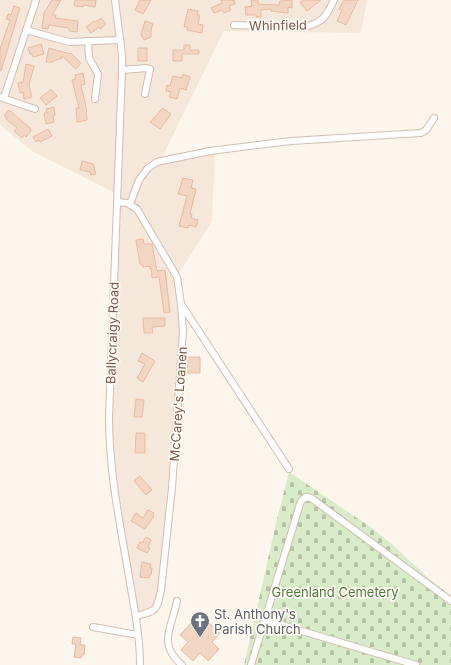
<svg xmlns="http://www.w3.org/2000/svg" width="451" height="665" font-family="Inter,sans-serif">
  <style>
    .residential { fill: #f5e8da }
    .cemetery { fill: url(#cemetery-stones) }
    .building { fill: #f3d5c3; stroke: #e6bba3 }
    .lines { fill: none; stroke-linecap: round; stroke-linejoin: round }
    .minor-casing { stroke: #d1beb0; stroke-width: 8 }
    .minor { stroke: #fff; stroke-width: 6 }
    .labels { text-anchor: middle; stroke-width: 3.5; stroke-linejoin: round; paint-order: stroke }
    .street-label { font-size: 13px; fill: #7a5c4d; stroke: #fffaf3 }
    .park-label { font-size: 13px; fill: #537a41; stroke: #fffaf3 }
    .worship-label { font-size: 13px; fill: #5b616d; stroke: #fffaf3; text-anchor: start }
  </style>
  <defs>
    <pattern id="cemetery-stones" width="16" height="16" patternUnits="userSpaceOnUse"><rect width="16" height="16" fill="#d8ecc9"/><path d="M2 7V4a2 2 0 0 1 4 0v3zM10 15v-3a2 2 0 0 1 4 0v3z" fill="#b4c2a5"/></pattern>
  </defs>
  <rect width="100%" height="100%" fill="#fdf6ec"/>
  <polygon class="residential" points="0,0 367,0 361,33 224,31 163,155 215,148 212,221 177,277 183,331 175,446 157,607 136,616 111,461 117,194 32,151 0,125"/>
  <polygon class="cemetery" points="289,472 372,528 393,545 427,577 451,596 451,665 244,665 276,523"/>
  <g class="building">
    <polygon points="52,0 61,0 52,15 56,15 55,18 78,21 77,32 69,31 69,28 49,25 48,29 42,28 44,13"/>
    <polygon points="75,0 96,0 95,7 84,5 83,7 74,6"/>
    <polygon points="140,0 151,0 143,14 135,10"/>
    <polygon points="221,0 234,0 235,4 229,6 231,10 224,13 222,10 214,13 211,8 222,3"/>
    <polygon points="251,0 258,0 258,4 279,5 280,1 292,0 292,8 288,7 288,13 271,11 271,9 261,10 261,17 256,17 256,15 246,15 245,7 252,6"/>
    <polygon points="303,0 321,0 307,11 300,2"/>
    <polygon points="344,0 358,0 346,25 337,21 342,10 339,9"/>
    <polygon points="14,6 20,8 1,71 0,71 0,49 10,20 6,19 8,14 11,15"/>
    <polygon points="188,9 198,11 197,15 200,15 198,24 203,25 202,33 187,30 188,27 184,27"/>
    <polygon points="101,18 106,24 100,29 99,27 91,33 86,27 94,21 95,22"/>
    <polygon points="145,21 153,24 151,30 151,37 144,40 141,34"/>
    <polygon points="41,44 44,54 33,57 32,54 30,54 28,48"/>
    <polygon points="184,45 190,45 190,50 199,50 199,54 182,54 182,61 173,61 173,50 184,50"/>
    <polygon points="49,48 70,54 71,53 81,63 76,69 62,56 61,59 59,59 52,62 46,62"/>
    <rect x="138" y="48" width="9" height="13"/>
    <polygon points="26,64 34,66 29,85 32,97 24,99 23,92 20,93 18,83 23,82"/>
    <polygon points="83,73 85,84 81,85 86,107 87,120 77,122 76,108 79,108 72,80 76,79 75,75"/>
    <polygon points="183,74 190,77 186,90 180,88 177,99 169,97 171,92 166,91 167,85 170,86 173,76 182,78"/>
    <polygon points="51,89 57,96 46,105 40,98"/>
    <polygon points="54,107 55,115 53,116 54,122 46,124 44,113 47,113 46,109"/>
    <polygon points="163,108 171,114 160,129 150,122"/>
    <polygon points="9,110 30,128 31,131 26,137 24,135 22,138 14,131 17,128 6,119 7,118 4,116"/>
    <polygon points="48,129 52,136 40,142 39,140 36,142 33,137"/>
    <polygon points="82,161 93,164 96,174 91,175 90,172 80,170"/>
    <polygon points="183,178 193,180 191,188 196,189 190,214 192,214 191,218 198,220 196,227 189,225 188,228 179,226 187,196 178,194"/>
    <polygon points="143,239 144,244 152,244 157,271 165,270 170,312 164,313 159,277 152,278 151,268 150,269 150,266 143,267 142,264 140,264 136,240"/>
    <polygon points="143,318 165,318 165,326 152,327 153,333 144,333"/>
    <polygon points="142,353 155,361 143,382 137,378 145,364 138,361"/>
    <polygon points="188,357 200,357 200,373 187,373"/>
    <polygon points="136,399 144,400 142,417 134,417"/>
    <polygon points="136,433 145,433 145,453 135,453"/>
    <polygon points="140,476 152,490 146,495 134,481"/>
    <polygon points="148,510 154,513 153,515 154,516 145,529 131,521 136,513 143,518"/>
    <polygon points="146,537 151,540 148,547 150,548 147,553 137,548 140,542 142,543"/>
    <polygon points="142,562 151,564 150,568 152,568 151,575 149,575 149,578 140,577"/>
    <polygon points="207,621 220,633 212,642 219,649 208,661 200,653 193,661 181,650 188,642 180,635 192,622 200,629"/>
    <polygon points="73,637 81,638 80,645 85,645 84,655 82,655 81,658 74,657 76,644 72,644"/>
  </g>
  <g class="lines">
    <g class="minor-casing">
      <g id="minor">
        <path d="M115,0L122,55V70L109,417C109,469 119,520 128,571C133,602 140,633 140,665"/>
        <path d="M234,25C247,26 259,25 272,25C286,26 304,30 318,22C326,18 330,8 334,0"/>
        <polyline points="26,30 69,42 120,40"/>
        <polyline points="88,41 89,58 98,74 95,99"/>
        <polyline points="122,70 147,68 150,69 145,94"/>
        <polyline points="0,97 35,109"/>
        <polyline points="4,98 36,0"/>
        <path d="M117,202L127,203L137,209L177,277L181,304L183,331L172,488L161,590C157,611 156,611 136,616"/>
        <polyline points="130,204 139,180 148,168 157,162 210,151 291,141 421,133 426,130 434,118"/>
        <polyline points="181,304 289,469"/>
        <path d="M177,601C172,627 157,644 182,665"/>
        <polyline points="265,620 416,665"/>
        <polyline points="93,627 138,635"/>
        <polyline points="251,665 300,504 302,500 306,497 311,498 451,601"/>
      </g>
    </g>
    <use href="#minor" class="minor"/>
  </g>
  <defs>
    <g id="church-pin" transform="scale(1)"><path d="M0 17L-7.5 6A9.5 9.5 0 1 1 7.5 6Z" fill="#6b7280" stroke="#fffaf3"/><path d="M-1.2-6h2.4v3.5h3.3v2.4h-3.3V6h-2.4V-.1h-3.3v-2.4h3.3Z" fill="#fff"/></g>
  </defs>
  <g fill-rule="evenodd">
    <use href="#church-pin" x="200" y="621"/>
  </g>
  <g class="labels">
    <g class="street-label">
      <text transform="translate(278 25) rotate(-1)" y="5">Whinfield</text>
      <text transform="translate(112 333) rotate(-88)" y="5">Ballycraigy Road</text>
      <text transform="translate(178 404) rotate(-86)" y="5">McCarey's Loanen</text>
    </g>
    <g class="park-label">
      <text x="335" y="597">Greenland Cemetery</text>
    </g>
    <g class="worship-label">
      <text x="214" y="619">St. Anthony's<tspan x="214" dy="15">Parish Church</tspan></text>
    </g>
  </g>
</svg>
